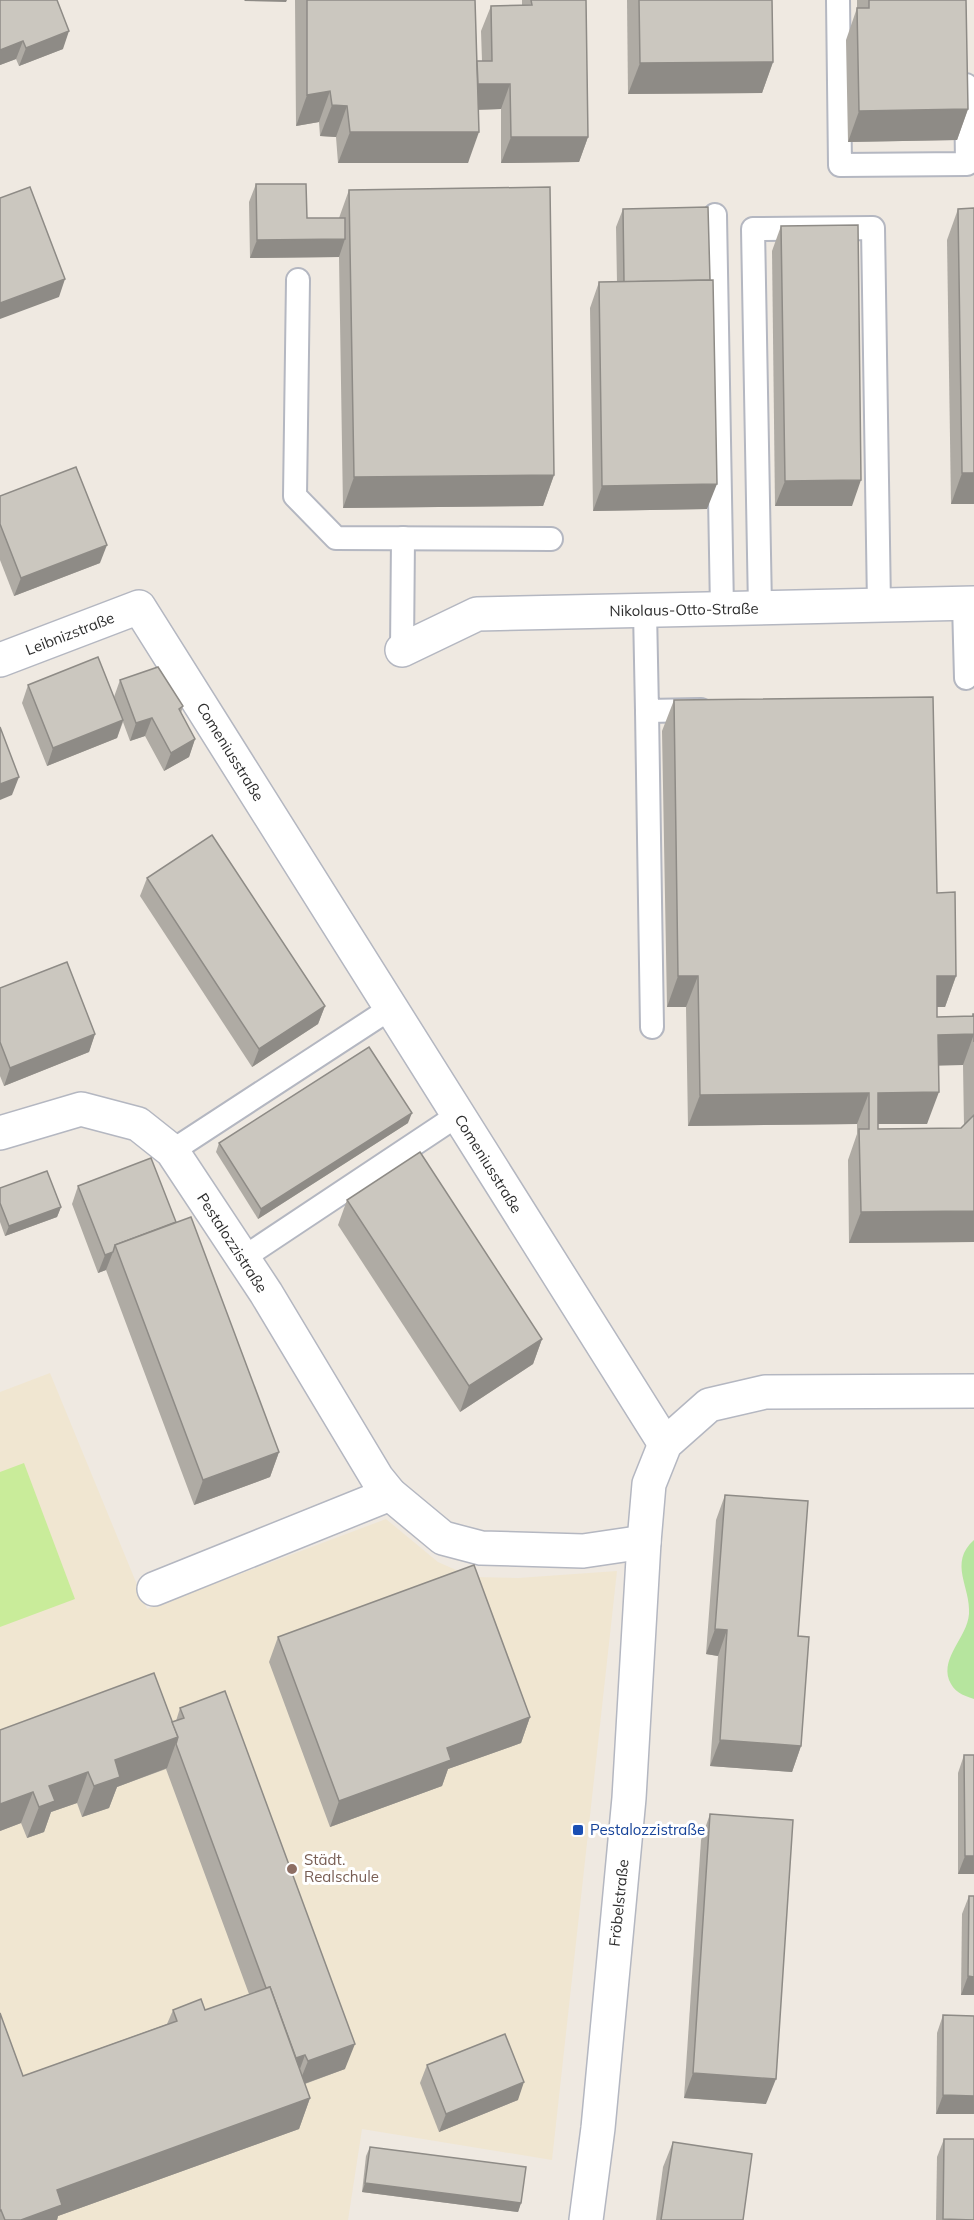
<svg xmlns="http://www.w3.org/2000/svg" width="974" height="2220" font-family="Mulish,sans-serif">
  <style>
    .education { fill: #f0e6d1 }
    .green { fill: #b6e59e }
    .pitch { fill: #c9ec9a }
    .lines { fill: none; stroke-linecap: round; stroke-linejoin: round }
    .lane-casing { stroke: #b4b7c1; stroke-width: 26 }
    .street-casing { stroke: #b4b7c1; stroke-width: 36 }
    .lane { stroke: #fff; stroke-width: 22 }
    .street { stroke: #fff; stroke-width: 33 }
    .wall { fill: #afaba4; fill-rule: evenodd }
    .shaded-wall { fill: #8e8b86 }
    .building { fill: #cbc7bf; stroke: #8e8b86; stroke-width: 1.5 }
    .transit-dot { fill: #1a4fb4; stroke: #fff; stroke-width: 2 }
    .education-dot { fill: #8d6e63; stroke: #fff; stroke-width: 2 }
    .labels { text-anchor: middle; stroke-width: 6; stroke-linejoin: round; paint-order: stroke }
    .street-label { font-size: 15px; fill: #2e2e2e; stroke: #fff }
    .transit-label { font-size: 15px; fill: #164399; stroke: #fff; text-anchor: start }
    .education-label { font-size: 15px; fill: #785e54; stroke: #fff; text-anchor: start }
  </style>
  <rect width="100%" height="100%" fill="#efe9e1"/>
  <polygon class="education" points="50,1373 147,1609 386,1519 438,1562 472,1577 518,1578 617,1571 552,2160 362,2129 348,2220 0,2220 0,1392"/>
  <path class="green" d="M974,1540V1699C962,1695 954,1692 949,1680C941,1656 967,1638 969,1614C971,1587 948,1563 974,1540Z"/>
  <polygon class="pitch" points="24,1463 75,1599 0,1627 0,1472"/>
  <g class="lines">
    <g class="lane-casing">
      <g id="lane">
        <polyline points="838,0 840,165 967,164 966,85"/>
        <polyline points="715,215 722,609"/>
        <polyline points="298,280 295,496 336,538 551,539"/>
        <polyline points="964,604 966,678"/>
        <polyline points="760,608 753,229 873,228 879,605"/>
        <polyline points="645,611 647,711 701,710"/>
        <polyline points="402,650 403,538"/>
        <polyline points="647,711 652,1027"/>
        <polyline points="172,1151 391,1008"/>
        <polyline points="243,1258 458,1115"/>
      </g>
    </g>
    <g class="street-casing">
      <g id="street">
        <polyline points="402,650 477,614 974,603"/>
        <polyline points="0,660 139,607 665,1444"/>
        <polyline points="0,1133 81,1109 138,1124 172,1151 266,1293 377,1478 390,1494 443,1538 481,1548 583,1551 644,1542"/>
        <polyline points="154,1589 390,1494"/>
        <polyline points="586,2220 598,2128 629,1798 644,1542 649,1484 665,1444 709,1405 765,1392 974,1391"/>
      </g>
    </g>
    <use href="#lane" class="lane"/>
    <use href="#street" class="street"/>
  </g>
  <g class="wall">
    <polygon points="0,0 63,49 19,66 16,59 0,65"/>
    <polygon points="295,0 475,0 477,61 482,61 481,31 491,6 522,5 522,0 586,0 588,137 579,162 501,163 501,109 478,110 468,163 338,163 336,137 320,136 319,122 296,126"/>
    <polygon points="627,0 772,0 773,62 762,93 628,94"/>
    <polygon points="857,0 966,0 968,109 957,140 848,142 846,40 857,8"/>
    <polygon points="256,184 307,218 339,218 349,190 554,475 543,506 343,508 339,257 250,258 249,202"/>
    <polygon points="623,209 707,509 593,511 590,308 599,282 617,282 616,227"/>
    <polygon points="958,209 974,504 951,504 947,240"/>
    <polygon points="781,226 852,506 775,506 772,251"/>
    <polygon points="0,496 100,563 14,596 0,560"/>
    <polygon points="120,680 183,706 181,713 195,739 189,757 164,771 145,736 130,741 123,722 117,738 47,766 22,703 28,685 114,697"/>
    <path d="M674,700L937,893L956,976L945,1007H937V1017L972,1016L973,1014H974V1242L849,1243L848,1160L857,1134V1124L688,1126L686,1007H667L662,731ZM938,1065H963L964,1126L961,1128L878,1129V1124H927Z"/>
    <polygon points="147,878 325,1006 318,1024 252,1067 140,896"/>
    <polygon points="0,988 95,1034 89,1052 4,1086 0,1076"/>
    <polygon points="408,1123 258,1219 216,1152 219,1143"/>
    <polygon points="78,1186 176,1222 279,1452 270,1477 194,1505 106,1270 98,1273 72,1204"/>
    <polygon points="0,1188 61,1207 57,1217 5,1236 0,1222"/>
    <polygon points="347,1200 542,1339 533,1364 460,1412 338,1225"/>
    <polygon points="725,1495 798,1636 801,1746 792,1772 710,1766 718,1656 706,1654 716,1520"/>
    <polygon points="278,1637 530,1717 521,1743 448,1769 442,1786 330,1827 269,1662"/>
    <polygon points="180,1708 345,2069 305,2084 310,2098 299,2129 58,2216 57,2220 0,2220 0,2013 23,2076 167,2024 173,2010 205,2010 249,1994 166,1769 117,1787 109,1808 82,1817 77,1803 51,1812 44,1832 27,1838 21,1823 0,1831 0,1730 172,1722 176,1721"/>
    <polygon points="964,1755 974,1755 974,1874 958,1874 958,1773"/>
    <polygon points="710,1814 766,2104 684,2098 701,1840"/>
    <polygon points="969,1896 974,1995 961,1995 962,1914"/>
    <polygon points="943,2015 974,2016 974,2114 936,2114 937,2033"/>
    <polygon points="427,2065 518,2100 439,2132 420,2083"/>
    <polygon points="944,2139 974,2220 936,2220 937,2157"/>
    <polygon points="673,2142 743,2220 656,2220 663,2167"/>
    <polygon points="370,2147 521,2203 518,2212 362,2192 366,2156"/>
  </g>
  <g class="shaded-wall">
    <polygon points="245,0 287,0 286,2 244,1"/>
    <polygon points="69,31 63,49 19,66 26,48"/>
    <polygon points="23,41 16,59 0,65 0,50"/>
    <polygon points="773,62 762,93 628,94 640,63"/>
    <polygon points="475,84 510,84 501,109 466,110"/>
    <polygon points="330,91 319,122 296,126 307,95"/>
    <polygon points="332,105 347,106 336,137 320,136"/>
    <polygon points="968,109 957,140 848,142 859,111"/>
    <polygon points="350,132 479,132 468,163 338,163"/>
    <polygon points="511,137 588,137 579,162 501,163"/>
    <polygon points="345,239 339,257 250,258 257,240"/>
    <polygon points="65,279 59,297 0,319 0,303"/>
    <polygon points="962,473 974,473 974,504 951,504"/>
    <polygon points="554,475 543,506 343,508 354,477"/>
    <polygon points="861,480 852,506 775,506 785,481"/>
    <polygon points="717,484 707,509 593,511 602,486"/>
    <polygon points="107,545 100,563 14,596 21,578"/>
    <polygon points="152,718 145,736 130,741 136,723"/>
    <polygon points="123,720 117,738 47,766 53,748"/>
    <polygon points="195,739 189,757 164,771 171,753"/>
    <polygon points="19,777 12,795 0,800 0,784"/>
    <polygon points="678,976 698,976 686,1007 667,1007"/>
    <polygon points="937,976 956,976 945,1007 926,1007"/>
    <polygon points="325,1006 318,1024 252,1067 259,1049"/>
    <polygon points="95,1034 89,1052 4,1086 10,1068"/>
    <polygon points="974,1034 963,1065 926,1066 938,1035"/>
    <polygon points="939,1092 927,1124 869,1124 878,1093"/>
    <polygon points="869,1093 857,1124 688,1126 700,1095"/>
    <polygon points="412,1113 408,1123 258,1219 261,1209"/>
    <polygon points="61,1207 57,1217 5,1236 9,1226"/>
    <polygon points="974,1211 974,1242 849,1243 861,1212"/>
    <polygon points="113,1252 106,1270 98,1273 105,1255"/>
    <polygon points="542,1339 533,1364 460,1412 469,1386"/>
    <polygon points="279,1452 270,1477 194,1505 203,1480"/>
    <polygon points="715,1629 727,1630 718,1656 706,1654"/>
    <polygon points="530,1717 521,1743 448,1769 442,1786 330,1827 339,1801 447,1748"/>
    <polygon points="178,1737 167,1768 117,1787 109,1808 82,1817 94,1786 115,1760"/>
    <polygon points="720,1740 801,1746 792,1772 710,1766"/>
    <polygon points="88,1772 77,1803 51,1812 44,1832 27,1838 39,1807 49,1786"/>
    <polygon points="33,1792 21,1823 0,1831 0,1804"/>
    <polygon points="965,1856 974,1856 974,1874 958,1874"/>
    <polygon points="968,1976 974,1977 974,1995 961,1995"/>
    <polygon points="355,2044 345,2069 298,2086 308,2061"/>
    <polygon points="305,2055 296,2080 292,2059"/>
    <polygon points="693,2073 776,2079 766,2104 684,2098"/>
    <polygon points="524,2082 518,2100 439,2132 446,2114"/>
    <polygon points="943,2095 974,2096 974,2114 936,2114"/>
    <polygon points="310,2098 299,2129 58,2216 57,2220 21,2220 57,2190"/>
    <polygon points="365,2183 521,2203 518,2212 362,2192"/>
  </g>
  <g class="building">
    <polygon points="0,0 57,0 69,31 26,48 23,41 0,50"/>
    <polygon points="307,0 475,0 479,132 350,132 347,106 332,105 330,91 307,95"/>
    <polygon points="531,0 586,0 588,137 511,137 510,84 478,84 477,61 492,61 491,6 532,5"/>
    <polygon points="639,0 772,0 773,62 640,63"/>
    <polygon points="869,0 966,0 968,109 859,111 857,8 869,8"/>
    <polygon points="256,184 306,184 307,218 345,218 345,239 257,240"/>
    <polygon points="30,187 65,279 0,303 0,198"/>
    <polygon points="550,187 554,475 354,477 349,190"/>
    <polygon points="708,207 710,280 624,282 623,209"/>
    <polygon points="974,208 974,473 962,473 958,209"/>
    <polygon points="858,225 861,480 785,481 781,226"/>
    <polygon points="713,280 717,484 602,486 599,282"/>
    <polygon points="76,467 107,545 21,578 0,524 0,496"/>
    <polygon points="98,657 123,720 53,748 28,685"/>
    <polygon points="158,667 183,706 179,709 195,739 171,753 152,718 136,723 120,680"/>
    <polygon points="933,697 937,893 955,892 956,976 937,976 937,1017 973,1016 973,1014 974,1014 974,1042 974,1034 938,1035 939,1092 878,1093 878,1129 961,1128 974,1115 974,1211 861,1212 859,1129 869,1129 869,1093 700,1095 698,976 678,976 674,700"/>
    <polygon points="0,727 19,777 0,784"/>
    <polygon points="212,835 325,1006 259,1049 147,878"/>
    <polygon points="67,962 95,1034 10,1068 0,1042 0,988"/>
    <polygon points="369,1047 412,1113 261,1209 219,1143"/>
    <polygon points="420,1152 542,1339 469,1386 347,1200"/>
    <polygon points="151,1158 176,1222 115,1245 113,1252 105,1255 78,1186"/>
    <polygon points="47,1171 61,1207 9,1226 0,1203 0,1188"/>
    <polygon points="191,1217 279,1452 203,1480 115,1245"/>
    <polygon points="725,1495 808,1501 798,1636 809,1637 801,1746 720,1740 727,1630 715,1629"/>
    <polygon points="474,1565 530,1717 447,1748 451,1760 339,1801 278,1637"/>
    <polygon points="154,1673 178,1737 115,1760 120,1777 94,1786 88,1772 49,1786 55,1801 39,1807 33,1792 0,1804 0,1730"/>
    <polygon points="225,1691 355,2044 308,2061 305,2055 296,2058 270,1987 266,1988 176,1744 178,1737 172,1722 184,1718 180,1708"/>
    <polygon points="964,1755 974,1755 974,1856 965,1856"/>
    <polygon points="710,1814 793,1820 776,2079 693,2073"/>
    <polygon points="969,1896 974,1896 974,1977 968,1976"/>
    <polygon points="270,1987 310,2098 57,2190 62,2205 21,2220 5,2220 1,2210 0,2211 0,2013 23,2076 177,2021 173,2010 201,1999 205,2010"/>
    <polygon points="943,2015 974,2016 974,2096 943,2095"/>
    <polygon points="505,2034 524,2082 446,2114 427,2065"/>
    <polygon points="944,2139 974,2139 974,2220 943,2219"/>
    <polygon points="673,2142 752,2154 743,2220 661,2220"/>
    <polygon points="370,2147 526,2167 521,2203 365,2183"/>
  </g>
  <rect class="transit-dot" x="572" y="1824" width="12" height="12" rx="3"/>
  <circle class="education-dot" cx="292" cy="1869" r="6"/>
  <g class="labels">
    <g class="street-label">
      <text transform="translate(684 610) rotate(-1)" y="5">Nikolaus-Otto-Straße</text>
      <text transform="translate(70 634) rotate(-21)" y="5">Leibnizstraße</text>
      <text transform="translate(230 752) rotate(58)" y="5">Comeniusstraße</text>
      <text transform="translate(488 1164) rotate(58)" y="5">Comeniusstraße</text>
      <text transform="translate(232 1243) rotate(57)" y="5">Pestalozzistraße</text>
      <text transform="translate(619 1903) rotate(-84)" y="5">Fröbelstraße</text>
    </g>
    <g class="transit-label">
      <text x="590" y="1835">Pestalozzistraße</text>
    </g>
    <g class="education-label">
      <text x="304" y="1865">Städt.<tspan x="304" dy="17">Realschule</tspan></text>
    </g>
  </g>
</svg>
